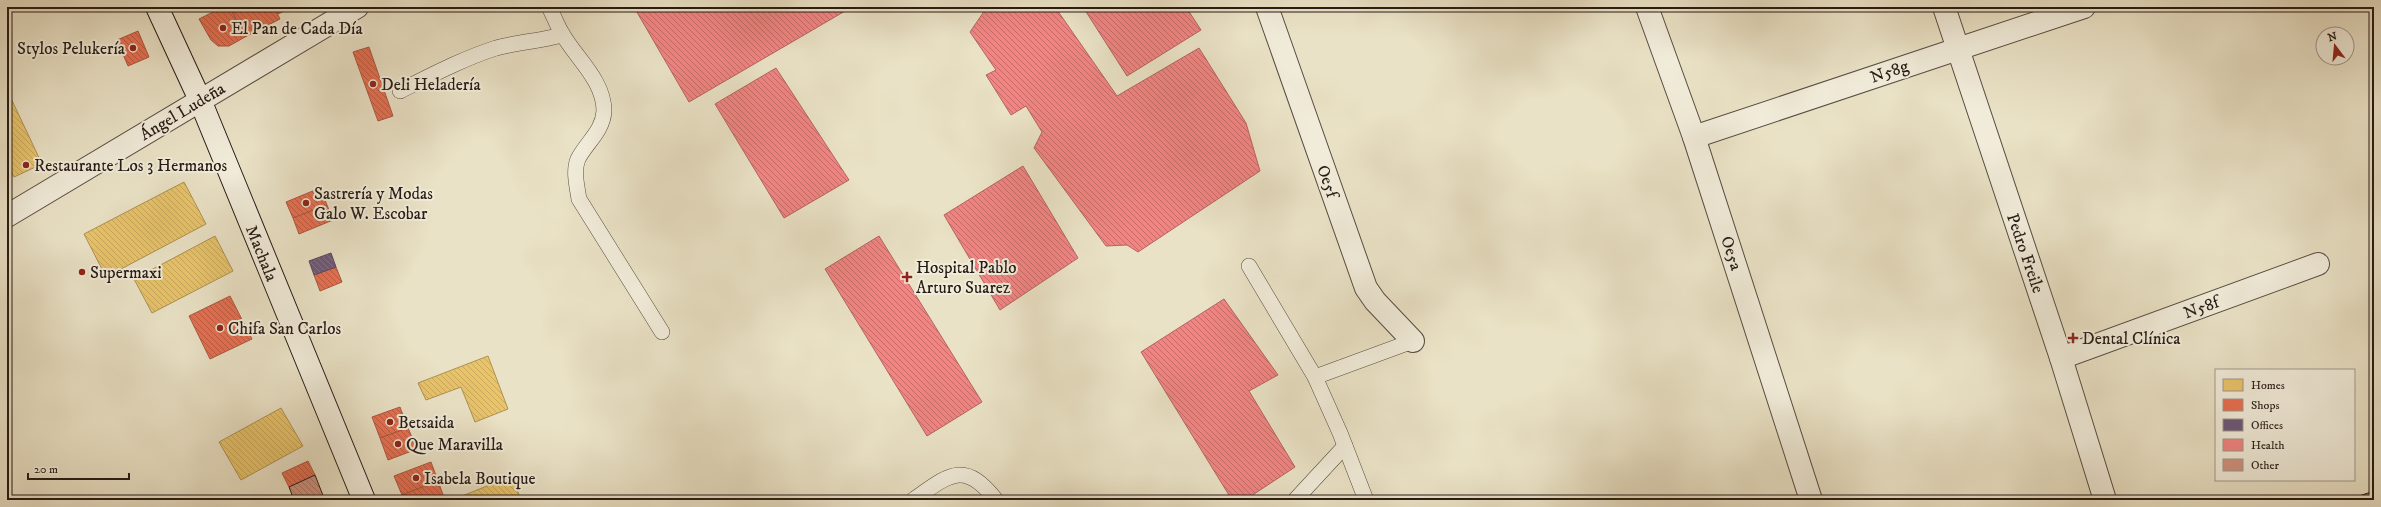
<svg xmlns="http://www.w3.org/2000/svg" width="2381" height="507" font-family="'IM FELL DW Pica',serif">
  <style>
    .homes { fill: url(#homes-back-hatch); stroke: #ae9150 }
    .shops { fill: url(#shops-back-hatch); stroke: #ad563f }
    .offices { fill: url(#offices-back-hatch); stroke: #58465c }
    .health { fill: url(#health-back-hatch); stroke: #b56461 }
    .building { fill: url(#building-back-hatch); stroke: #261b15 }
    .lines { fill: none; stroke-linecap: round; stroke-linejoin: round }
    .service-casing { stroke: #574d41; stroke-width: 16 }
    .minor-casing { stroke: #574d41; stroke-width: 24 }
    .tertiary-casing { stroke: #574d41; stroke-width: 24 }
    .secondary-casing { stroke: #261b15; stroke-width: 24 }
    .service { stroke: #f1ecda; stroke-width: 15 }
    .minor { stroke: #f1ecda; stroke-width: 22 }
    .tertiary { stroke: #f1ecda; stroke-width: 22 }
    .secondary { stroke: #f1ecda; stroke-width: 22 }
    .poi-dot { fill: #8f2418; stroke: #f1ecda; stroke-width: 1.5 }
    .labels { text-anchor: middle; stroke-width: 4; stroke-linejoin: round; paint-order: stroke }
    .poi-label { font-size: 17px; fill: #261b15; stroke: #f1ecda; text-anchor: start }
    .street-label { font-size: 17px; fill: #261b15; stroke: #f1ecda }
  </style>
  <defs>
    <pattern id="homes-back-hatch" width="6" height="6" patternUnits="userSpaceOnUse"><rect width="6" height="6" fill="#e9c46a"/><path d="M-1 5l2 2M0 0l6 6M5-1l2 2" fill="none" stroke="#c8a85b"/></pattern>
    <pattern id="shops-back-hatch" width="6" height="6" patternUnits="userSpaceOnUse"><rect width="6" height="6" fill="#e76f51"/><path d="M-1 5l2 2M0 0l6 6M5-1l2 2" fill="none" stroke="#bb5a42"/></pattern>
    <pattern id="offices-back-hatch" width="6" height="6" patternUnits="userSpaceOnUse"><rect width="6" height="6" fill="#6d597a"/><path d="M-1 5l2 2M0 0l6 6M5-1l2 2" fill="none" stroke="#81728a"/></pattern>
    <pattern id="health-back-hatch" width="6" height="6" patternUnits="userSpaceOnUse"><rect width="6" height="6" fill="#f28482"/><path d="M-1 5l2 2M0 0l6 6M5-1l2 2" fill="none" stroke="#c46b69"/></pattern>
    <pattern id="building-back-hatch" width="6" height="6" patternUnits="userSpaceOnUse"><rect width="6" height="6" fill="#cf9380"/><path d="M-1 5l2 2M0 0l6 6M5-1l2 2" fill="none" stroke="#a87768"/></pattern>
  </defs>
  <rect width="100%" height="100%" fill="#eae2c6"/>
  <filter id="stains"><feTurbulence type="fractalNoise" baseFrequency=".005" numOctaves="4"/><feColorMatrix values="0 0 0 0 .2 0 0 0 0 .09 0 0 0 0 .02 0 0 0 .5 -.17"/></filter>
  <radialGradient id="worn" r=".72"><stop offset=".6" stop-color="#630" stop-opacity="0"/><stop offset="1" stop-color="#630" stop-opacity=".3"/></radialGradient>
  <g class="homes">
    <polygon points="8,92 42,164 14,177 7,163"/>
    <polygon points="184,182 206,224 106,277 84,234"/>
    <polygon points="215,236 233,271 152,313 134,279"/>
    <polygon points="488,356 508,409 475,422 461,387 426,400 418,383"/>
    <polygon points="281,408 303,446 241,480 219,442"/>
    <polygon points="512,476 521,500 452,500"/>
  </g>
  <g class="shops">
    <polygon points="223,7 230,7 245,37 229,46 218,46 211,40 199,19"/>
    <polygon points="230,7 274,7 280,19 245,37"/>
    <polygon points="274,7 293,7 278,14"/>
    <polygon points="138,31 149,57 128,66 117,40"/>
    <polygon points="369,47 393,116 378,121 353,52"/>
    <polygon points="320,188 327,205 293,218 286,202"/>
    <polygon points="327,205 333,220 299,234 293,218"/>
    <polygon points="336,267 342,282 320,291 314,275"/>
    <polygon points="230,296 252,339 210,359 189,316"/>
    <polygon points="400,407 408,428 380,438 372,417"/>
    <polygon points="408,428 417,449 388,460 380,438"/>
    <polygon points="308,461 315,475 289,487 282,473"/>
    <polygon points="431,462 438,481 402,495 394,476"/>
    <polygon points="438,481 445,500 404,500 402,495"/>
  </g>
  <polygon class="offices" points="331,253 336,267 314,275 309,261"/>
  <g class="health">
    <polygon points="634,7 852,7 689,102"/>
    <polygon points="987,7 1055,7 1117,96 1199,48 1246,123 1260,171 1138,252 1127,245 1106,246 1034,148 1042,132 1026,106 1011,115 986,75 996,70 970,32"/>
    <polygon points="1083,7 1186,7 1201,30 1127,76"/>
    <polygon points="776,68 849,180 784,218 715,104"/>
    <polygon points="1023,166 1078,258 1000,310 944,215"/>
    <polygon points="879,236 982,402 927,436 825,269"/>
    <polygon points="1224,299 1278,375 1249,391 1295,467 1245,500 1232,500 1141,352"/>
  </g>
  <g class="building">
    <polygon points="315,475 324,498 319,500 294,500 289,487"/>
    <polygon points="2374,491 2374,500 2347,500"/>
  </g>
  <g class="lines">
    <g class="service-casing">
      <g id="service">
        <path d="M549,7C554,16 557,26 563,35C577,59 604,81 604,111C603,131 586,143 578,159C573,171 577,186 579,199L662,332"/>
        <path d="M400,91C432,75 462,59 496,48C518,42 540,41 562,35"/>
        <polyline points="1249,266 1315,377 1340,433 1366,500"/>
        <polyline points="1315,377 1413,341"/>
        <path d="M913,500C949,475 964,459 996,500"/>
        <polyline points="1295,500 1345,446"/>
      </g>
    </g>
    <g class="minor-casing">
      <g id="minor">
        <polyline points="1267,7 1366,288 1375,301 1413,341"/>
        <polyline points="1647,7 1694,137 1811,500"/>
        <polyline points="1944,7 2061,358 2105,500"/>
        <polyline points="1694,137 2084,7"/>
        <polyline points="2061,358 2318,264"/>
      </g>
    </g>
    <g class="tertiary-casing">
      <polyline id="tertiary" points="7,216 357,7"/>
    </g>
    <g class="secondary-casing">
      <polyline id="secondary" points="157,7 200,100 364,500"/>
    </g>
    <use href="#service" class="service"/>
    <use href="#minor" class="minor"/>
    <use href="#tertiary" class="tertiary"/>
    <use href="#secondary" class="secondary"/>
  </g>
  <g class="poi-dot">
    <circle cx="223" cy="28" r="4"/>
    <circle cx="133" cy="48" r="4"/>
    <circle cx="373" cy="84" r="4"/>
    <circle cx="26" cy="165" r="4"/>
    <circle cx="306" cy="203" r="4"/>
    <circle cx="82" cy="272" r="4"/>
    <path d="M905 271h4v4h4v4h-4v4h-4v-4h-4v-4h4z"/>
    <circle cx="220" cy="328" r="4"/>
    <path d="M2071 332h4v4h4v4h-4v4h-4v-4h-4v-4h4z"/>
    <circle cx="390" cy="422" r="4"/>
    <circle cx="398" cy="444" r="4"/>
    <circle cx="416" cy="478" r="4"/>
  </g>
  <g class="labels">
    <g class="poi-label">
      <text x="231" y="34">El Pan de Cada Día</text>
      <text x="125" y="54" text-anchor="end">Stylos Pelukería</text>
      <text x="381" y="90">Deli Heladería</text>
      <text x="34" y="171">Restaurante Los 3 Hermanos</text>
      <text x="314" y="199">Sastrería y Modas<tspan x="314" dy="20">Galo W. Escobar</tspan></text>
      <text x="916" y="273">Hospital Pablo<tspan x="916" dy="20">Arturo Suarez</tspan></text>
      <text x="90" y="278">Supermaxi</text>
      <text x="228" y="334">Chifa San Carlos</text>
      <text x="2082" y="344">Dental Clínica</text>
      <text x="398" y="428">Betsaida</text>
      <text x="406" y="450">Que Maravilla</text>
      <text x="424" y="484">Isabela Boutique</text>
    </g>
    <g class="street-label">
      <text transform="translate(1889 71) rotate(-19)" y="6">N58g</text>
      <text transform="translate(182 111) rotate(-31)" y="6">Ángel Ludeña</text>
      <text transform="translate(1328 181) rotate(71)" y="6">Oe5f</text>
      <text transform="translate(262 253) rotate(68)" y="6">Machala</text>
      <text transform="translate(1732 253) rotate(72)" y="6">Oe5a</text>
      <text transform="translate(2026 253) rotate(71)" y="6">Pedro Freile</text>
      <text transform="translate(2201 307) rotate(-20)" y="6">N58f</text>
    </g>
  </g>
  <rect width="2381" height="507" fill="none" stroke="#eae2c6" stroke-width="24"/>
  <rect x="8" y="8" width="2365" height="491" fill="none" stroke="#261b15" stroke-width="2"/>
  <rect x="12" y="12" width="2357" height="483" fill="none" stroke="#261b15"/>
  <rect x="2215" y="369" width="140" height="112" fill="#f1ecda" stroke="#a0988b"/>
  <rect x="2223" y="379" width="20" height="12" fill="#e9c46a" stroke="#a0988b"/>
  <text x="2251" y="389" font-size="12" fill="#261b15">Homes</text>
  <rect x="2223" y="399" width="20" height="12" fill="#e76f51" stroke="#a0988b"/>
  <text x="2251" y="409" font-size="12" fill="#261b15">Shops</text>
  <rect x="2223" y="419" width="20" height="12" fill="#6d597a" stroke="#a0988b"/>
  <text x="2251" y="429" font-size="12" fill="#261b15">Offices</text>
  <rect x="2223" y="439" width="20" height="12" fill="#f28482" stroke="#a0988b"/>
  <text x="2251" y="449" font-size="12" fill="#261b15">Health</text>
  <rect x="2223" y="459" width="20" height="12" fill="#cf9380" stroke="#a0988b"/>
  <text x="2251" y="469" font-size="12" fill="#261b15">Other</text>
  <g transform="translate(2335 46) rotate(344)"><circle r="19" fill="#f1ecda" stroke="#a0988b"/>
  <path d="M0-3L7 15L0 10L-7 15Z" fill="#8f2418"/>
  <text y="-6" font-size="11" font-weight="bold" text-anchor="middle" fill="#261b15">N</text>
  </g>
  <path d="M28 473v6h101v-6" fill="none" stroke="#261b15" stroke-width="2"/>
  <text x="34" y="473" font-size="12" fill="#261b15" stroke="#f1ecda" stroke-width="3" paint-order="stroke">20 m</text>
  <rect width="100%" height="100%" filter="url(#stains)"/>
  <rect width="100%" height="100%" fill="url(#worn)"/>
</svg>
